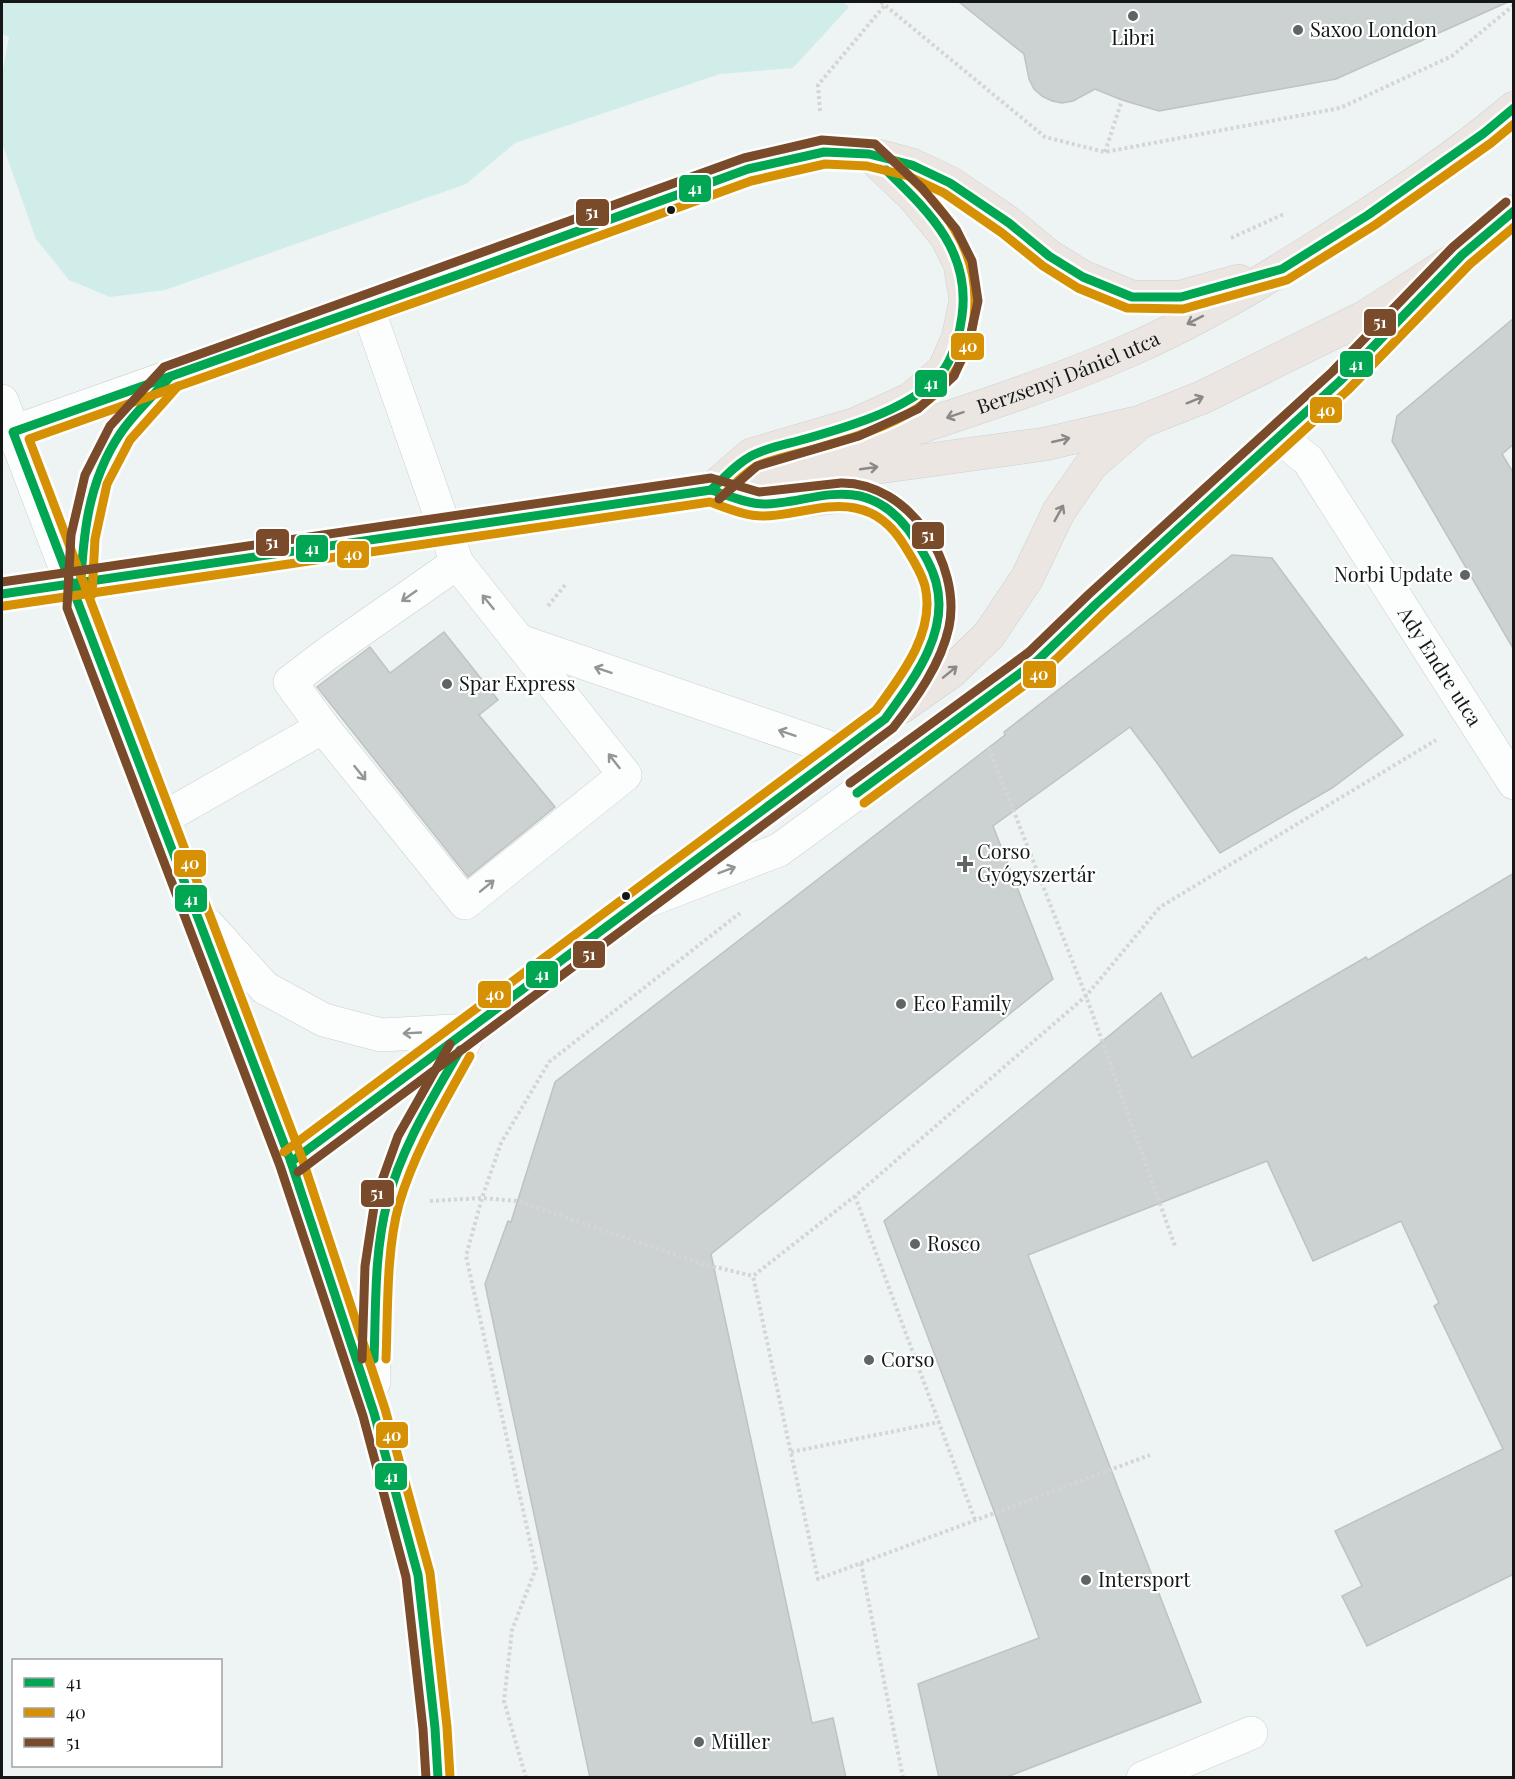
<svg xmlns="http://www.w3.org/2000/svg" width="1515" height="1779" font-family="'Playfair Display',serif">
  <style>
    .green { fill: #d1ede9 }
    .building { fill: #ccd2d1; stroke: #bec3c2; stroke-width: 1.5 }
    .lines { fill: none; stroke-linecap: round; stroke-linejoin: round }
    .minor-casing { stroke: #cbd0cf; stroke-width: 34 }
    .major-casing { stroke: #ced1d1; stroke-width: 34 }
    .path { stroke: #d4d6d5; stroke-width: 4; stroke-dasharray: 3 3; stroke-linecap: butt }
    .minor { stroke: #fcfdfd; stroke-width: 33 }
    .major { stroke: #ebe6e2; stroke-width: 33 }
    .major-bridge-casing { stroke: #ced1d1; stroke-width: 34; stroke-linecap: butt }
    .major-bridge { stroke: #ebe6e2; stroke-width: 33 }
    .bus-1-casing { stroke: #fff; stroke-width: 14 }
    .bus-2-casing { stroke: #fff; stroke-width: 14 }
    .bus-3-casing { stroke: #fff; stroke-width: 14 }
    .bus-1 { stroke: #00a651; stroke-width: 9 }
    .bus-2 { stroke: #d59103; stroke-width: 9 }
    .bus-3 { stroke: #7a4b2a; stroke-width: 9 }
    .oneway { stroke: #8a8987 }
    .oneway2 { stroke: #939696 }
    .poi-dot { fill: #606564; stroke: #fff; stroke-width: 2 }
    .bus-dot { fill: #131817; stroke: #fff; stroke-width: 2 }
    .labels { text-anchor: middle; stroke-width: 4.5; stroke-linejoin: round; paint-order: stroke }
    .poi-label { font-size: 20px; fill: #131817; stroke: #fff; text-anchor: start }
    .street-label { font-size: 20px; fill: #131817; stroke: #fff }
    .line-badge { stroke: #fff; stroke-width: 2 }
    .badge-label { font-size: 16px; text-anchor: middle; font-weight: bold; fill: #fff }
  </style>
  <rect width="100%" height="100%" fill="#eef4f3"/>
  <polygon class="green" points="2,2 843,2 849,7 793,68 720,74 515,143 466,184 165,290 110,297 69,280 36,239 2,143 2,75 9,37 2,34"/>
  <g class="building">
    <polygon points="959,2 1508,2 1336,79 1159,111 1122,100 1095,89 1073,101 1062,103 1052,101 1042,96 1034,89 1029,79 1024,54"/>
    <polygon points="1514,318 1514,444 1502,454 1514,474 1514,650 1392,441 1397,416"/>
    <polygon points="1232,555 1272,558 1403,735 1332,788 1220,853 1160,767 1130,727 993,826 1053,979 711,1254 812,1723 833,1718 846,1778 590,1778 485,1284 508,1221 511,1222 555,1082 1005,735 1004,732"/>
    <polygon points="444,632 498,700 479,715 555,807 468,877 317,687 370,647 390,673"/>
    <polygon points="1514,873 1514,1574 1367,1646 1342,1596 1362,1586 1335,1531 1503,1449 1434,1306 1439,1303 1401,1221 1313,1261 1267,1161 1028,1255 1201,1702 1004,1778 939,1778 918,1684 1039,1638 994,1511 884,1221 1161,993 1192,1058 1366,957 1368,960"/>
  </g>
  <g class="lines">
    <g class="minor-casing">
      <g id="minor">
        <polyline points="367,306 457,563 625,775 465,903 323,727 290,682 328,653 457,563"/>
        <polyline points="2,401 291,1162 374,1413 418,1575 435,1728 438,1778"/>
        <polyline points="13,432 463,273 748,169 824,152 869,154"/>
        <path id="s1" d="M1279,437L1308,460L1514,783"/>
        <path d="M80,593C83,534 87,485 119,434C131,415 153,396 168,379"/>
        <polyline points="520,641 843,752"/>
        <polyline points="160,820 323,727"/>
        <polyline points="634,906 779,850 1037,661 1096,604 1340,381 1443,274"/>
        <polyline points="208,925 265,988 324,1020 381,1035 471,1030"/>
        <polyline points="291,1162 885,719"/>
        <path d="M374,1382C373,1323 373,1262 386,1204C400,1146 437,1091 466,1039"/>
        <polyline points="1143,1778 1251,1733"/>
      </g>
    </g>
    <g class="major-casing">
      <g id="major">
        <polyline points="874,155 912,165 950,183 1009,223 1049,256 1083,277 1132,297 1181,297 1239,281"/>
        <path id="s2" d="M821,460C923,425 1029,394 1128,351C1195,322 1257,285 1318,246C1385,204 1453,160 1514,108"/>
        <polyline points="711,490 751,455 856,424 911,399 944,370 958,338 966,300 960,264 946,236 914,197 869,154"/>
        <polyline points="647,499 1045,444 1140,422 1203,397 1365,317 1462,255 1514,211"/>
        <polyline points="770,504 852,495 884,505 907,527 928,559 938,590 938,619 930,644 915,678 885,719"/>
        <polyline points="901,707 952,671 989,635 1027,578 1059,511 1091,465 1138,424"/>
      </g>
    </g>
    <g class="path">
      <polyline points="881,2 1045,137 1105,152 1340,108 1452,56 1514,5"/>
      <polyline points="820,111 818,85 885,5"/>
      <polyline points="1105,152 1122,100"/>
      <polyline points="1231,238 1284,214"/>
      <polyline points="548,606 565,585"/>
      <polyline points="989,748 1086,996 1175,1246"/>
      <polyline points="855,1196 975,1520"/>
      <polyline points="430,1201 482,1198 518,1201 699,1263 753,1276"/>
      <polyline points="791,1452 940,1422"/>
      <polyline points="861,1563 1150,1455"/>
      <polyline points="526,1778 504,1701 512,1630 536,1568 466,1256 482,1198 501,1143 549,1062 740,913"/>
      <polyline points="903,1778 861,1563 818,1579 753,1276 855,1196 1086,996 1160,907 1436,740"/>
    </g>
    <use href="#minor" class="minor"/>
    <use href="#major" class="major"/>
    <g class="major-bridge-casing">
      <polyline id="major-bridge" points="2,594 647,499"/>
    </g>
    <use href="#major-bridge" class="major-bridge"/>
    <g class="bus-1-casing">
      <g id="bus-1">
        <path d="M711,490C724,478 737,463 753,455C769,447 788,444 805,439C848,427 919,407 945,368C954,354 960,333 962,316C971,251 929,212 886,170"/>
        <path d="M2,594L711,490C728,495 746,504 764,504C795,504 829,489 860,496C885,502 903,520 916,541C924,554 932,567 936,582C950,633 913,680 885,719L291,1162"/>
        <path d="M80,594C83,537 87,483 120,434C133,414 153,396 169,378"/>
        <polyline points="857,793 1037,661 1096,604 1340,381 1462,255 1514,211"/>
        <path d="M374,1359C376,1307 374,1254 387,1203C401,1148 432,1099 460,1050"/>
        <polyline points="438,1778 435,1728 418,1575 374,1413 291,1162 13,432 463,273 748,169 824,152 869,154 912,165 950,183 1009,223 1049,256 1083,277 1132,297 1181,297 1282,269 1368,215 1484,133 1514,108"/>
      </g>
    </g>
    <g class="bus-2-casing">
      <g id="bus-2">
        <path d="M719,499C731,488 743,474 757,466C774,458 796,454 814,449C887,428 965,404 974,317C982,247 941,206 894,161"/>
        <polyline points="92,595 95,539 107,484 130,440 178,386"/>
        <path d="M4,606L710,502C727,508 745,516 763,516C793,516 825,502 855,508C877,512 893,527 904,545C912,558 921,571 925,586C936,632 901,676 876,710L284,1152"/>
        <polyline points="864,803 1045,670 1104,613 1348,390 1470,264 1514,227"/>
        <path d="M386,1359C388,1311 386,1251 399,1204C415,1150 443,1105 470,1056"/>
        <polyline points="450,1777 447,1727 430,1573 385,1409 302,1158 29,439 467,284 751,181 825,164 867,166 908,176 944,193 1002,233 1043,266 1078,288 1127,308 1183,309 1287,280 1375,225 1491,143 1514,124"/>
      </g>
    </g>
    <g class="bus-3-casing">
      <g id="bus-3">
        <path d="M2,582L711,478L759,492L841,483C909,482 962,564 949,627C941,664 916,699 893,728L298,1172"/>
        <polyline points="850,783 1029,652 1088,595 1332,372 1453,247 1506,202"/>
        <polyline points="362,1359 365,1266 375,1200 398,1136 450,1044"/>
        <polyline points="426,1778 423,1729 406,1577 363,1416 280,1166 67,608 71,535 85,475 110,426 164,367 744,158 822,140 875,144 922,188 956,229 972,261 978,301 969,342 954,376 918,409 859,436 757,466 719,499"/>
      </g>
    </g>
    <use href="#bus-1" class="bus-1"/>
    <use href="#bus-2" class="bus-2"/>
    <use href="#bus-3" class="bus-3"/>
  </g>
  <defs><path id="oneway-shaft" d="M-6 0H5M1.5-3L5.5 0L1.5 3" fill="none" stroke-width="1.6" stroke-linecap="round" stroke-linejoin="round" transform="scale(1.5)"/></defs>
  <g class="oneway">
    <use href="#oneway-shaft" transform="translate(1195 320) rotate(153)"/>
    <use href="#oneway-shaft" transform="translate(1195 400) rotate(-22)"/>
    <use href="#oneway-shaft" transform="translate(955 415) rotate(161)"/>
    <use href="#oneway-shaft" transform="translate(1061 440) rotate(-13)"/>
    <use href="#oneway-shaft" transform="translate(869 468) rotate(-8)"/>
    <use href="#oneway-shaft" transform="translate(1059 513) rotate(-61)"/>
    <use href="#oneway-shaft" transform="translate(950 672) rotate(-39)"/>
  </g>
  <g class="oneway2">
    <use href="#oneway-shaft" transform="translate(409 596) rotate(145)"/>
    <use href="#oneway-shaft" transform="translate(488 602) rotate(-129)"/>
    <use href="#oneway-shaft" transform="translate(603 670) rotate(-161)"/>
    <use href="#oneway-shaft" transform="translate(787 733) rotate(-161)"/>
    <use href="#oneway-shaft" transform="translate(614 761) rotate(-128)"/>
    <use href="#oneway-shaft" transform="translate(360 773) rotate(51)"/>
    <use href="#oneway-shaft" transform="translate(727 870) rotate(-21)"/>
    <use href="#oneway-shaft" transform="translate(487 886) rotate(-39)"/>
    <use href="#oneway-shaft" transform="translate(412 1033) rotate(177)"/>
  </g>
  <g class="poi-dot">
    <circle cx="1133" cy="16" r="6"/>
    <circle cx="1298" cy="30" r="6"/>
    <circle cx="1465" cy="575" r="6"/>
    <circle cx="447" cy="684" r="6"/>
    <path d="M962 855h6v6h6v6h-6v6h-6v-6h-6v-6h6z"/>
    <circle cx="901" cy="1004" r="6"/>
    <circle cx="915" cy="1244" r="6"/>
    <circle cx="869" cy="1360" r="6"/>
    <circle cx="1086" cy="1580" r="6"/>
    <circle cx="699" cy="1742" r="6"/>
  </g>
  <g class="bus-dot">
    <circle cx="671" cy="210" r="5"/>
    <circle cx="626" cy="896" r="5"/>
  </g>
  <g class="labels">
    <g class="poi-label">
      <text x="1310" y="37">Saxoo London</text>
      <text x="1133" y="45" text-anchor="middle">Libri</text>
      <text x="1453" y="582" text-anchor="end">Norbi Update</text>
      <text x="459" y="691">Spar Express</text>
      <text x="977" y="859">Corso<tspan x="977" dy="23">Gyógyszertár</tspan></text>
      <text x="913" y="1011">Eco Family</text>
      <text x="927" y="1251">Rosco</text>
      <text x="881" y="1367">Corso</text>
      <text x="1098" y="1587">Intersport</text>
      <text x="711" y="1749">Müller</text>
    </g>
    <g class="street-label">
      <text dy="7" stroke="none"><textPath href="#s2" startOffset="262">Berzsenyi Dániel utca</textPath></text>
      <text dy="7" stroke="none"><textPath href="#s1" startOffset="282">Ady Endre utca</textPath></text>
    </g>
  </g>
  <g class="line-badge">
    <rect x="678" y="174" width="34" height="29" rx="6" fill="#00a651"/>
    <rect x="575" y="198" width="35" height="29" rx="6" fill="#7a4b2a"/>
    <rect x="1363" y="308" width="34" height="29" rx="6" fill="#7a4b2a"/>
    <rect x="950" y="332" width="35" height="29" rx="6" fill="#d59103"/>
    <rect x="1339" y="350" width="35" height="28" rx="6" fill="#00a651"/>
    <rect x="914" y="369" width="34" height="29" rx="6" fill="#00a651"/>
    <rect x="1309" y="396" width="34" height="28" rx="6" fill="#d59103"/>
    <rect x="911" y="521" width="34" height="29" rx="6" fill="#7a4b2a"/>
    <rect x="255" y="528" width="35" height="29" rx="6" fill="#7a4b2a"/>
    <rect x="295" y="534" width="34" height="29" rx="6" fill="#00a651"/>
    <rect x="336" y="540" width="34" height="29" rx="6" fill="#d59103"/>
    <rect x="1022" y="660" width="35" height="29" rx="6" fill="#d59103"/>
    <rect x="173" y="849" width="34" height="29" rx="6" fill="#d59103"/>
    <rect x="174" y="884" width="34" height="29" rx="6" fill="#00a651"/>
    <rect x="572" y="940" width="34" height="29" rx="6" fill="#7a4b2a"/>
    <rect x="525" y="960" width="34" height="29" rx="6" fill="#00a651"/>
    <rect x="477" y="980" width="35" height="29" rx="6" fill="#d59103"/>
    <rect x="360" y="1179" width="35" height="29" rx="6" fill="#7a4b2a"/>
    <rect x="375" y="1421" width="34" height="28" rx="6" fill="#d59103"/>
    <rect x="374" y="1462" width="34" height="29" rx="6" fill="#00a651"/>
  </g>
  <g class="badge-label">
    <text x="695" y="194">41</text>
    <text x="592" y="218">51</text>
    <text x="1380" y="328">51</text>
    <text x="968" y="352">40</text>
    <text x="1356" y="370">41</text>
    <text x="931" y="389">41</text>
    <text x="1326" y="416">40</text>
    <text x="928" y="541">51</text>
    <text x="272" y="548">51</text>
    <text x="312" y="554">41</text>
    <text x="353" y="560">40</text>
    <text x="1039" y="680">40</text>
    <text x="190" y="869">40</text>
    <text x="191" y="905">41</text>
    <text x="589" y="960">51</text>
    <text x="542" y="980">41</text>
    <text x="495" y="1000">40</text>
    <text x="377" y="1199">51</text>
    <text x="392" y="1441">40</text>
    <text x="391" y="1482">41</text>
  </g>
  <rect width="1515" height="1779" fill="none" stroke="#131817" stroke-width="6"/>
  <rect x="12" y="1659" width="210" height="108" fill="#ffffff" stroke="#a1a3a2" stroke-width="1.5"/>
  <rect x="24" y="1678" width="30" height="9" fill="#00a651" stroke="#a1a3a2" stroke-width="1.5"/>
  <text x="66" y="1689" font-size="18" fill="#131817">41</text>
  <rect x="24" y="1708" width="30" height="9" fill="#d59103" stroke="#a1a3a2" stroke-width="1.5"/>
  <text x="66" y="1719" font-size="18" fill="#131817">40</text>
  <rect x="24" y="1738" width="30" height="9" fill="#7a4b2a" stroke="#a1a3a2" stroke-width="1.5"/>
  <text x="66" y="1749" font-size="18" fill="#131817">51</text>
</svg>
